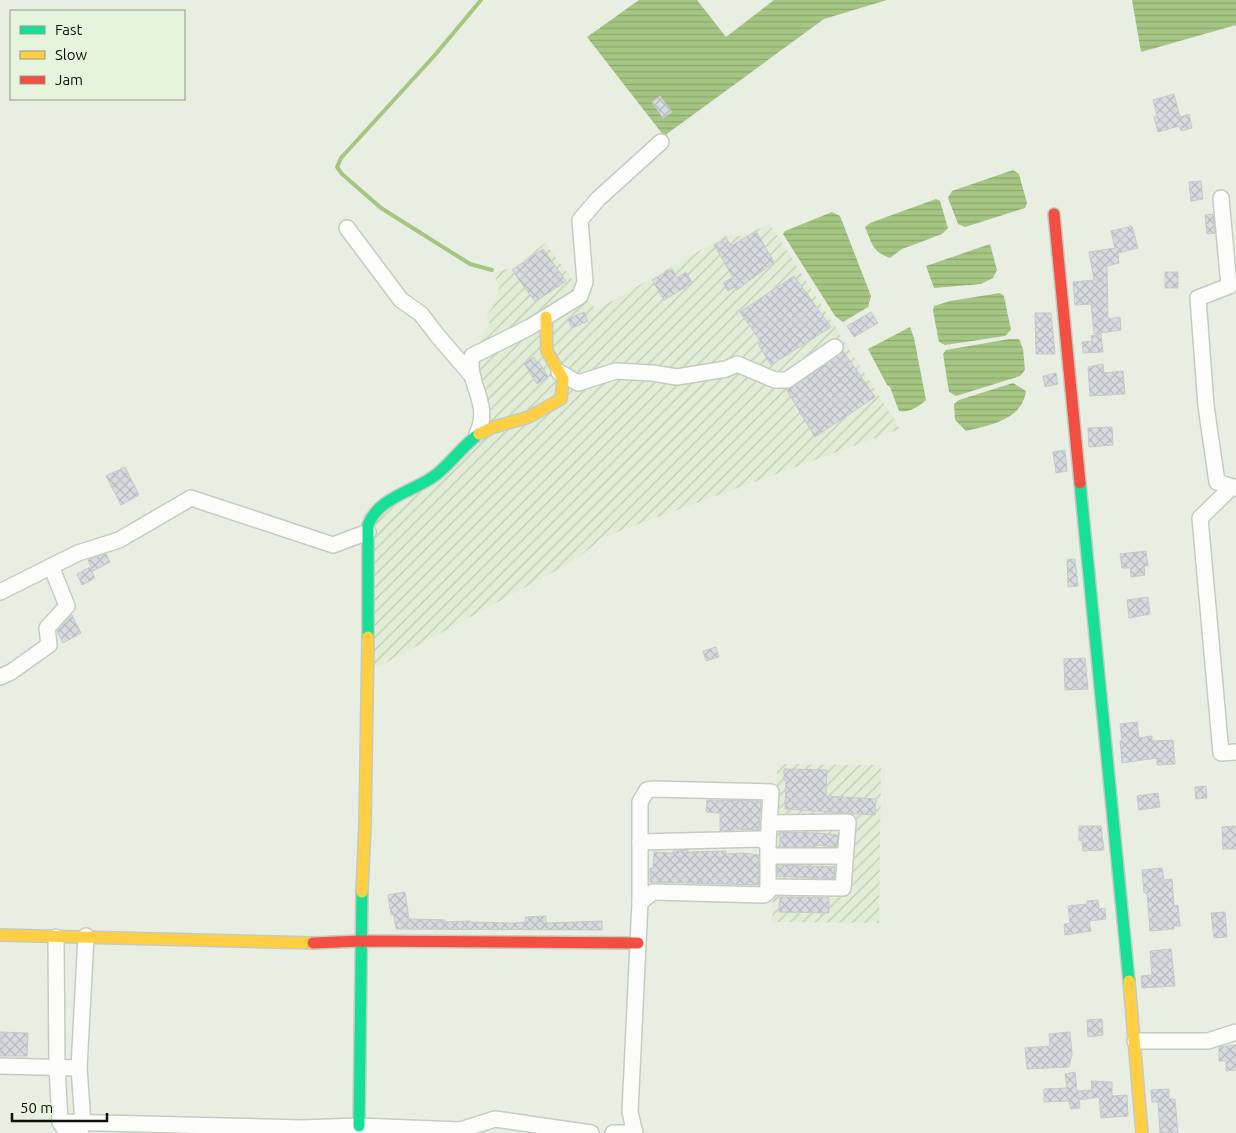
<svg xmlns="http://www.w3.org/2000/svg" width="1236" height="1133" font-family="Ubuntu,sans-serif">
  <style>
    .industrial { fill: url(#industrial-furrows) }
    .water { fill: url(#water-rules) }
    .lines { fill: none; stroke-linecap: round; stroke-linejoin: round }
    .stream { stroke: #a5c583; stroke-width: 4 }
    .building { fill: url(#building-cross-hatch); stroke: #c5cac8 }
    .street-casing { stroke: #c5cbc0; stroke-width: 18 }
    .fast-casing { stroke: #c5cbc0; stroke-width: 14 }
    .slow-casing { stroke: #c5cbc0; stroke-width: 14 }
    .jam-casing { stroke: #c5cbc0; stroke-width: 14 }
    .street { stroke: #fcfdfb; stroke-width: 15 }
    .fast { stroke: #16e098; stroke-width: 11 }
    .slow { stroke: #ffcf43; stroke-width: 11 }
    .jam { stroke: #f24e42; stroke-width: 11 }
  </style>
  <defs>
    <pattern id="industrial-furrows" width="10" height="10" patternUnits="userSpaceOnUse" patternTransform="scale(1.25)"><rect width="10" height="10" fill="#e1edd6"/><path d="M-1 1l2-2M0 10L10 0M9 11l2-2" fill="none" stroke="#c0cab6"/></pattern>
    <pattern id="water-rules" width="6" height="5" patternUnits="userSpaceOnUse" patternTransform="scale(1.25)"><rect width="6" height="5" fill="#a5c583"/><path d="M0 2.5h6" fill="none" stroke="#8da870"/></pattern>
    <pattern id="building-cross-hatch" width="8" height="8" patternUnits="userSpaceOnUse" patternTransform="scale(1.25)"><rect width="8" height="8" fill="#d6dbe0"/><path d="M0 0l8 8M0 8l8-8" fill="none" stroke="#b6bbbf"/></pattern>
  </defs>
  <rect width="100%" height="100%" fill="#e8efe2"/>
  <g class="industrial">
    <polygon points="770,224 900,429 603,537 577,559 380,666 371,668 370,525 480,437 476,357 482,336 490,324 486,316 495,303 499,288 494,273 513,267 545,243 596,310 725,236 741,236"/>
    <polygon points="777,764 881,765 879,923 772,922 776,819"/>
  </g>
  <g class="water">
    <polygon points="639,0 697,0 726,37 774,0 887,0 824,19 664,136 587,37"/>
    <polygon points="1132,0 1236,0 1236,25 1141,52"/>
    <polygon points="1013,170 1019,174 1027,203 1025,208 965,227 958,224 948,198 952,191"/>
    <path d="M936,199L940,201L948,228L942,234L902,249L890,258C872,252 872,243 865,227L870,223Z"/>
    <polygon points="832,212 840,216 871,296 868,307 843,322 835,316 783,234 785,231"/>
    <polygon points="990,244 997,270 993,278 981,284 934,288 926,266"/>
    <polygon points="1000,293 1004,296 1011,330 1005,336 945,345 939,342 933,311 934,306 950,301"/>
    <path d="M910,327L914,338L926,400C919,407 908,413 899,411L890,387L887,385L868,349Z"/>
    <polygon points="1009,339 1019,339 1023,349 1025,370 1020,376 956,396 949,392 943,354 946,350"/>
    <path d="M1013,383L1026,391C1022,420 990,425 966,431L955,420L954,404L959,400Z"/>
  </g>
  <g class="lines">
    <polyline class="stream" points="481,0 435,55 341,158 337,167 342,174 381,208 470,264 492,270"/>
  </g>
  <g class="building">
    <polygon points="1174,94 1180,117 1189,114 1192,128 1181,131 1179,126 1158,132 1154,117 1157,116 1153,100"/>
    <polygon points="660,96 672,112 663,118 652,102"/>
    <polygon points="1201,181 1203,199 1191,201 1189,182"/>
    <polygon points="1213,214 1215,233 1207,234 1205,215"/>
    <polygon points="1132,226 1138,248 1118,253 1119,263 1107,266 1108,319 1120,317 1121,330 1094,334 1091,304 1075,305 1073,282 1094,280 1089,252 1115,248 1111,231"/>
    <polygon points="756,231 774,262 737,290 735,287 728,291 723,283 733,277 714,245 726,238 731,246"/>
    <polygon points="543,249 566,281 535,302 512,270"/>
    <polygon points="672,269 677,278 686,272 692,283 664,300 652,280"/>
    <rect x="1165" y="272" width="13" height="16"/>
    <polygon points="794,276 831,327 771,365 758,344 761,342 740,312"/>
    <polygon points="584,312 588,321 572,328 568,319"/>
    <polygon points="871,312 878,323 854,337 847,326"/>
    <polygon points="1035,313 1051,313 1055,354 1036,354"/>
    <polygon points="1101,334 1103,352 1083,353 1082,342 1092,341 1091,336"/>
    <polygon points="843,351 875,397 815,437 786,389 792,388"/>
    <polygon points="534,357 537,363 539,362 548,377 537,384 524,363"/>
    <polygon points="1103,364 1104,373 1123,371 1125,394 1090,396 1088,367"/>
    <polygon points="1056,373 1058,384 1045,387 1043,376"/>
    <polygon points="1112,427 1113,445 1089,447 1088,428"/>
    <polygon points="1065,450 1067,471 1056,473 1053,452"/>
    <polygon points="125,467 139,495 121,505 106,476"/>
    <polygon points="1146,551 1148,566 1144,566 1145,575 1131,577 1130,568 1122,568 1120,554"/>
    <polygon points="106,554 110,562 93,571 88,560"/>
    <polygon points="1071,559 1075,559 1078,586 1068,587 1067,560"/>
    <polygon points="90,567 95,578 82,585 77,574"/>
    <polygon points="1148,597 1150,614 1129,618 1127,600"/>
    <polygon points="72,615 81,633 63,643 57,631"/>
    <polygon points="716,647 719,657 706,661 703,651"/>
    <polygon points="1085,658 1088,689 1065,690 1064,659"/>
    <polygon points="1137,722 1139,738 1152,736 1152,741 1173,740 1175,764 1157,765 1157,758 1122,763 1120,741 1122,740 1120,724"/>
    <polygon points="784,769 827,770 826,796 876,799 875,815 785,809 786,780 784,780"/>
    <polygon points="1206,786 1207,798 1196,799 1195,787"/>
    <polygon points="1158,793 1160,807 1139,810 1137,796"/>
    <polygon points="707,800 761,801 759,830 735,829 734,830 720,831 720,813 706,812"/>
    <polygon points="1079,826 1101,826 1104,850 1083,851 1082,841 1079,840"/>
    <polygon points="1236,826 1236,849 1223,849 1222,827"/>
    <polygon points="780,832 815,833 838,835 837,847 815,845 815,847 780,847"/>
    <polygon points="688,850 688,852 726,851 726,854 743,853 759,855 759,885 650,882 650,868 653,868 654,852 673,853 673,851"/>
    <polygon points="777,865 835,867 834,879 777,876"/>
    <polygon points="1162,868 1164,880 1172,879 1174,906 1178,905 1180,926 1174,926 1174,929 1150,931 1147,893 1144,893 1142,870"/>
    <polygon points="405,892 409,919 445,920 445,922 470,921 470,922 513,923 526,922 525,917 546,916 546,923 602,921 602,930 396,929 394,915 391,915 388,895"/>
    <polygon points="780,897 829,898 829,913 779,912"/>
    <polygon points="1098,900 1099,909 1105,908 1106,919 1089,921 1091,931 1065,935 1064,924 1070,923 1068,906 1087,904 1087,901"/>
    <polygon points="1225,912 1227,937 1214,938 1211,913"/>
    <polygon points="1171,949 1175,986 1142,988 1141,976 1152,975 1150,951"/>
    <polygon points="1102,1019 1103,1035 1088,1037 1087,1020"/>
    <polygon points="0,1032 28,1033 27,1056 0,1056"/>
    <polygon points="1070,1032 1072,1054 1069,1067 1027,1069 1025,1048 1050,1046 1049,1034"/>
    <polygon points="1236,1045 1236,1070 1226,1071 1226,1061 1219,1061 1219,1047"/>
    <polygon points="1075,1072 1077,1091 1092,1090 1091,1081 1112,1082 1112,1096 1127,1095 1128,1116 1101,1118 1099,1097 1079,1100 1080,1108 1071,1109 1069,1101 1044,1102 1044,1089 1067,1088 1065,1074"/>
    <polygon points="1169,1089 1169,1099 1175,1099 1178,1133 1160,1133 1158,1102 1152,1102 1151,1090"/>
  </g>
  <g class="lines">
    <g class="street-casing">
      <g id="street">
        <polyline points="1221,198 1229,286 1198,298 1206,406 1217,482 1236,488"/>
        <polyline points="347,228 401,300 421,314 437,335 473,377"/>
        <polyline points="559,372 578,383 616,371 652,373 677,377 726,369 737,364 775,380 787,380 835,347"/>
        <path d="M477,434C492,403 466,385 472,356L530,327L580,296L585,282L580,220L598,199L661,142"/>
        <polyline points="1232,487 1200,518 1221,753 1236,752"/>
        <polyline points="0,592 78,553 119,540 191,498 333,545 368,532"/>
        <polyline points="0,677 11,672 49,645 47,628 67,606 51,566"/>
        <polyline points="768,856 845,856"/>
        <polyline points="768,887 843,888 848,822 769,823"/>
        <polyline points="640,902 640,802 647,790 654,789 771,792 768,844"/>
        <polyline points="56,937 57,1067 60,1122 67,1133"/>
        <polyline points="1135,1041 1208,1041 1236,1032"/>
        <polyline points="0,1066 79,1068"/>
        <polyline points="60,1122 302,1128 359,1126 460,1130 495,1119 591,1133"/>
        <polyline points="80,1132 83,1123 79,1068 86,936"/>
        <polyline points="613,1133 626,1133"/>
        <polyline points="635,1133 630,1112 640,902 653,892 764,895 768,892 768,844 760,839 640,842"/>
      </g>
    </g>
    <g class="fast-casing">
      <g id="fast">
        <polyline points="1080,483 1129,981"/>
        <path d="M368,637V525C378,498 411,492 433,477C450,465 461,447 479,434"/>
        <polyline points="359,1126 362,892"/>
      </g>
    </g>
    <g class="slow-casing">
      <g id="slow">
        <polyline points="479,434 494,427 529,417 561,399 563,379 547,351 546,317"/>
        <polyline points="362,892 365,825 368,637"/>
        <polyline points="0,935 313,943"/>
        <polyline points="1129,981 1142,1133"/>
      </g>
    </g>
    <g class="jam-casing">
      <g id="jam">
        <polyline points="1054,214 1080,483"/>
        <polyline points="313,943 361,941 638,943"/>
      </g>
    </g>
    <use href="#street" class="street"/>
    <use href="#fast" class="fast"/>
    <use href="#slow" class="slow"/>
    <use href="#jam" class="jam"/>
  </g>
  <rect x="10" y="10" width="175" height="90" fill="#e7f4dd" stroke="#909988"/>
  <rect x="20" y="26" width="25" height="8" fill="#16e098" stroke="#909988"/>
  <text x="55" y="35" font-size="15" fill="#0d1109">Fast</text>
  <rect x="20" y="51" width="25" height="8" fill="#ffcf43" stroke="#909988"/>
  <text x="55" y="60" font-size="15" fill="#0d1109">Slow</text>
  <rect x="20" y="76" width="25" height="8" fill="#f24e42" stroke="#909988"/>
  <text x="55" y="85" font-size="15" fill="#0d1109">Jam</text>
  <path d="M12 1113v8h95v-8" fill="none" stroke="#0d1109" stroke-width="2.5"/>
  <text x="20" y="1113" font-size="15" fill="#0d1109" stroke="#e7f4dd" stroke-width="4" paint-order="stroke">50 m</text>
</svg>
